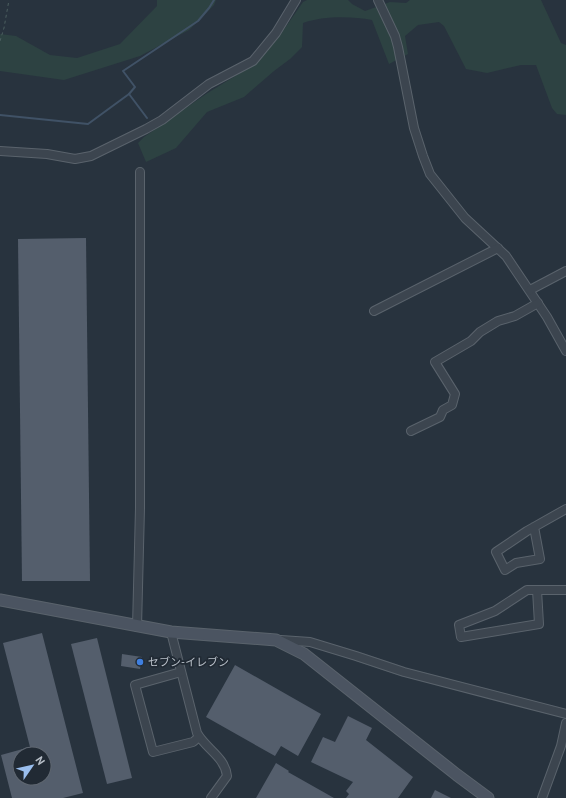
<svg xmlns="http://www.w3.org/2000/svg" width="566" height="798" font-family="'PT Sans','Noto Sans JP',sans-serif">
  <style>
    .green { fill: #2d4242 }
    .lines { fill: none; stroke-linecap: round; stroke-linejoin: round }
    .stream { stroke: #405266; stroke-width: 2 }
    .building { fill: #545e6c; fill-rule: evenodd }
    .street-casing { stroke: #5a636c; stroke-width: 10 }
    .secondary-casing { stroke: #5a636c; stroke-width: 13 }
    .path { stroke: #4c5f60; stroke-width: 1; stroke-dasharray: 3 3; stroke-linecap: butt }
    .street { stroke: #3c454f; stroke-width: 8 }
    .secondary { stroke: #4b5461; stroke-width: 11 }
    .shop-dot { fill: #3f7fe0; stroke: #212a34; stroke-width: 1.5 }
    .labels { text-anchor: middle; stroke-width: 3.5; stroke-linejoin: round; paint-order: stroke }
    .poi-label { font-size: 11px; fill: #b9c0c9; stroke: #212a34; text-anchor: start }
  </style>
  <rect width="100%" height="100%" fill="#28333e"/>
  <g class="green">
    <polygon points="157,0 216,0 214,5 189,30 140,56 64,80 0,71 0,34 16,36 50,55 77,58 120,44 157,6"/>
    <path d="M307,0H348L352,4L365,11L390,2L406,3L410,0H541L561,43L566,45V115L557,114L552,108L536,65H521L487,73L466,69L444,26L439,22L418,25L405,36L408,54L389,64L372,20C351,16 322,16 303,23L302,47L290,59L274,71L244,97L207,112L176,148L146,162L138,143L144,137L206,94L253,65L278,38L303,2Z"/>
  </g>
  <g class="lines">
    <g class="stream">
      <polyline points="129,94 147,118"/>
      <polyline points="0,115 88,124 129,94 135,87 123,71 198,21 209,8 214,0"/>
    </g>
  </g>
  <g class="building">
    <polygon points="86,238 90,581 22,581 18,239"/>
    <path d="M42,633L83,793L63,798H12L1,755L30,747L3,643ZM20,754H44V778H20Z"/>
    <polygon points="97,638 132,778 107,784 71,644"/>
    <polygon points="122,654 142,657 140,669 121,666"/>
    <polygon points="235,665 321,714 298,756 281,746 275,756 206,717"/>
    <polygon points="348,716 372,728 366,740 413,777 398,798 346,798 349,794 346,791 353,782 311,762 323,737 335,742"/>
    <polygon points="276,763 289,771 288,772 334,798 256,798"/>
    <polygon points="435,790 451,798 431,798"/>
  </g>
  <g class="lines">
    <g class="street-casing">
      <g id="street">
        <polyline points="378,0 395,36 398,47 414,128 423,156 430,174 465,218 506,256 547,317 566,351"/>
        <polyline points="0,151 47,154 75,159 91,156 146,129 162,120 209,84 253,61 276,33 296,0"/>
        <polyline points="530,290 566,271"/>
        <polyline points="374,311 498,248"/>
        <polyline points="411,431 440,417 443,410 452,405 455,394 435,362 471,341 480,332 498,321 515,316 538,303"/>
        <polyline points="534,527 540,559 516,563 505,570 496,552 527,531 566,509"/>
        <polyline points="537,590 539,624 461,637 459,625 495,611 527,590 566,590"/>
        <polyline points="137,627 140,508 140,172"/>
        <path d="M171,632L197,733C206,749 225,757 227,776L211,798"/>
        <polyline points="281,640 310,642 356,656 404,672 566,714"/>
        <polyline points="181,672 135,685 153,752 193,742 199,737"/>
        <polyline points="542,798 561,746 566,723"/>
      </g>
    </g>
    <g class="secondary-casing">
      <polyline id="secondary" points="0,600 171,632 276,640 304,654 457,775 488,798"/>
    </g>
    <polyline class="path" points="0,41 4,28 9,0"/>
    <use href="#street" class="street"/>
    <use href="#secondary" class="secondary"/>
  </g>
  <circle class="shop-dot" cx="140" cy="662" r="4"/>
  <g class="labels">
    <g class="poi-label">
      <text x="148" y="666">セブン-イレブン</text>
    </g>
  </g>
  <g transform="translate(32 766) rotate(56)"><circle r="19" fill="#212a34" stroke="#5e6670"/>
  <path d="M0-3L7 15L0 10L-7 15Z" fill="#99beee"/>
  <text y="-6" font-size="11" font-weight="bold" text-anchor="middle" fill="#b9c0c9">N</text>
  </g>
</svg>
